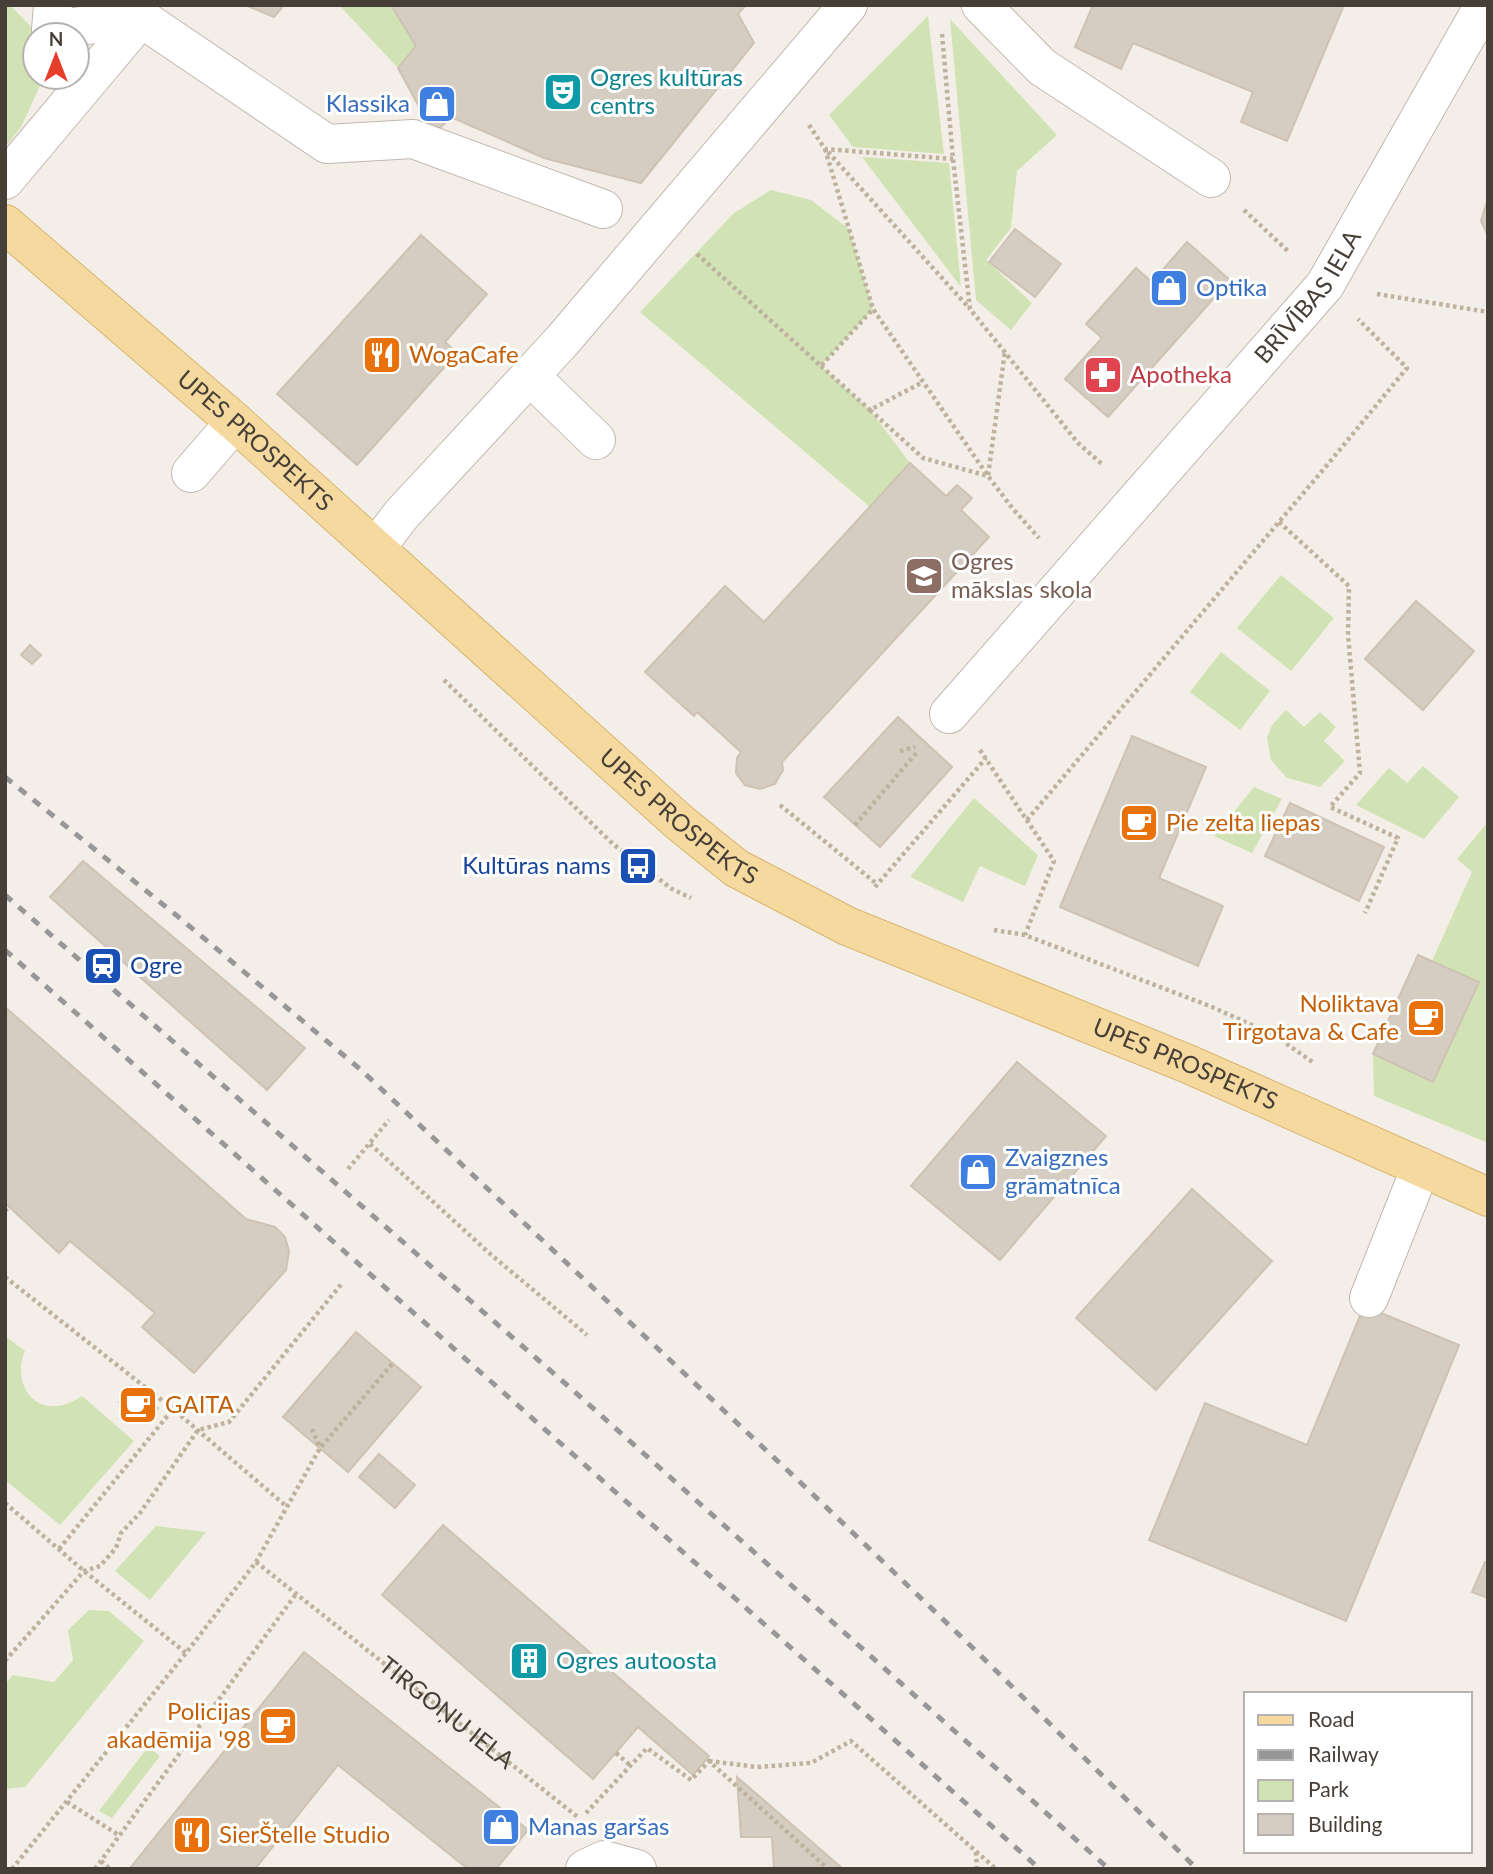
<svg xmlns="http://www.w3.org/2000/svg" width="1493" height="1874" font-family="Lato,sans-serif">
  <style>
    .green { fill: #d1e3b5 }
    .building { fill: #d6cdc2; stroke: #cec2b3; stroke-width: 2 }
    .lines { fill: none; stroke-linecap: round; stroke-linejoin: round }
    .minor-casing { stroke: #c0b9af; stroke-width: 40 }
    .major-casing { stroke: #d9b570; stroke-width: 40 }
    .path { stroke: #beb19e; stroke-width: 4.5; stroke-dasharray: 3.5 3.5; stroke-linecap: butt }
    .minor { stroke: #fff; stroke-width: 38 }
    .major { stroke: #f5d99f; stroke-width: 38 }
    .rail { stroke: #979797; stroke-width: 5; stroke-dasharray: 9 9; stroke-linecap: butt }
    .labels { text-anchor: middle; stroke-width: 6; stroke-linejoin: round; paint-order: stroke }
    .culture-label { font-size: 24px; fill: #0d838f; stroke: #fff; text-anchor: start }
    .shop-label { font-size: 24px; fill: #366cbe; stroke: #fff; text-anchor: start }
    .street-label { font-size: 24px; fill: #463f38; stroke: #fff }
    .food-label { font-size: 24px; fill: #c56008; stroke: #fff; text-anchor: start }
    .health-label { font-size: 24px; fill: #be3a42; stroke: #fff; text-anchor: start }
    .education-label { font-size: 24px; fill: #785e54; stroke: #fff; text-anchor: start }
    .transit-label { font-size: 24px; fill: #164399; stroke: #fff; text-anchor: end }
  </style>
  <rect width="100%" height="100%" fill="#f3efe8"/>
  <g class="green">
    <polygon points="5,5 10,5 36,32 35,77 44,77 21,127 8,144 5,144"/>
    <polygon points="339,5 391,5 416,46 398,68"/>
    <polygon points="928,16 944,154 853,147 829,115"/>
    <polygon points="950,19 1057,135 1017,171 1011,228 986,260 1032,303 1011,330 976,300"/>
    <polygon points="862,157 949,163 961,287"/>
    <polygon points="771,190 811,200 849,229 873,309 821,366 870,410 910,463 870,507 640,312 734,213"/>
    <polygon points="1281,575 1334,618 1291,671 1237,628"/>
    <polygon points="1221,652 1270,691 1240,730 1190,692"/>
    <polygon points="1286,710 1304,727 1320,712 1336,727 1324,741 1345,761 1320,787 1287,778 1271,760 1267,738 1272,725"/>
    <polygon points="1423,766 1459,797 1424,839 1356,805 1389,768 1407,783"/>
    <polygon points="1254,787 1282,799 1252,853 1214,836"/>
    <polygon points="974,798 1038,855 1025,886 980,866 963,902 910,877"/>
    <polygon points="1488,822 1488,1143 1374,1096 1373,1054 1433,1081 1478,983 1432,961 1472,872 1457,859"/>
    <path d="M5,1336L25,1351C14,1375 26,1409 57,1406C67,1405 74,1401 82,1396L134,1441L60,1525L5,1480Z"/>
    <polygon points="156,1526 206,1532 150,1600 115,1571"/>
    <polygon points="89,1610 109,1611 144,1641 25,1787 5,1789 5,1684 13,1675 54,1682 73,1660 68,1630"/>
    <polygon points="148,1747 160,1756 112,1818 99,1811"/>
  </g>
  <g class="building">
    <polygon points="245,5 284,5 274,17"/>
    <polygon points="391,5 746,5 738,14 754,43 641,183 544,158 451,117 434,134 398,68 416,46"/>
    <polygon points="1093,5 1344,5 1287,141 1241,122 1253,92 1133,43 1121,69 1075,47"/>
    <polygon points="1488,198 1488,236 1481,221"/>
    <polygon points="1015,229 1061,264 1035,297 989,262"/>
    <polygon points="421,235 487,294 445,342 457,353 357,465 277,394"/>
    <polygon points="1187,242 1230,280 1108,417 1065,379 1102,338 1086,324 1136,268 1152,282"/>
    <polygon points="910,463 946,496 957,485 972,498 961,510 989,537 782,762 783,770 775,784 760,789 745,785 736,773 737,758 741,752 697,712 694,716 645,672 725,586 764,622"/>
    <polygon points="1416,601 1474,651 1423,710 1365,659"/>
    <polygon points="30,645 41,655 32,664 21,655"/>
    <polygon points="898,717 952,767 880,847 824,797"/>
    <polygon points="1132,736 1206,767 1159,878 1223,906 1198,966 1060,907"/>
    <polygon points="1290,803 1384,847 1359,901 1265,856"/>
    <polygon points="83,861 305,1048 267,1090 50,897"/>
    <polygon points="1418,955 1479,982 1433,1082 1373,1054"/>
    <polygon points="5,1007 246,1219 275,1227 285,1237 289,1251 286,1270 194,1373 142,1327 155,1313 70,1241 59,1253 5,1203"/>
    <polygon points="1017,1062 1106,1136 1000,1260 911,1186"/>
    <polygon points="1192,1189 1272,1261 1156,1390 1076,1318"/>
    <polygon points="1364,1306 1459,1345 1346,1621 1149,1540 1205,1403 1307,1445"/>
    <polygon points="356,1332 421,1387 348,1472 283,1417"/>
    <polygon points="131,1386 158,1408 145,1423 119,1402"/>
    <polygon points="379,1454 415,1485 395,1508 359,1477"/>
    <polygon points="443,1525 709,1756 693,1775 638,1727 593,1779 382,1595"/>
    <polygon points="1485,1562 1488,1563 1488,1598 1472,1592"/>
    <polygon points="304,1652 528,1830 496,1869 468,1869 338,1765 255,1869 134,1869 131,1867"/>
    <polygon points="737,1777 843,1869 774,1869 772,1837 741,1837"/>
  </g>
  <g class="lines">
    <g class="minor-casing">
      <g id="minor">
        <polyline points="53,5 51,30 141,18 327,144 413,139 603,209"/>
        <polyline points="981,5 1042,67 1211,178"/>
        <polyline points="5,180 141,18"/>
        <polyline points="530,376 596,440"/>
        <polyline points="191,473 235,422"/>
        <polyline points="376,548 401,515 562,341 848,5"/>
        <path id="s2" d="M949,714L1325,285L1484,5"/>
        <polyline points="1369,1298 1421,1167"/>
        <polyline points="585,1869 604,1860 637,1869"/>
      </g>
    </g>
    <g class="major-casing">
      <g id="major">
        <path id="s3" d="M5,224L235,422L679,822L736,868L847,926L1188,1064L1488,1197"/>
      </g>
    </g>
    <g class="path">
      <polyline points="942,34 953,159 970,309 1078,443 1103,465"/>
      <polyline points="809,125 825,149 953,159"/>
      <polyline points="825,149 873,309 988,476 1013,509 1039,538"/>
      <polyline points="828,152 970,309"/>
      <polyline points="1244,210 1289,252"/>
      <polyline points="697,254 821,366 873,309"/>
      <polyline points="1377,294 1488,312"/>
      <polyline points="821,366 870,410 923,382"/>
      <polyline points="870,410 923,458 988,476 1005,351"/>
      <polyline points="1279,522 1349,586 1348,635 1360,773 1330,807 1398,838 1365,913"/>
      <polyline points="444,680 613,844 672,889 691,898"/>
      <polyline points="980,750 1054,861 1025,935"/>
      <polyline points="900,751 915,747"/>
      <polyline points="780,805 877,884"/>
      <polyline points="1027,820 1328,464 1407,368 1358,319"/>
      <polyline points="855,825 918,751"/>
      <polyline points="875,887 986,758"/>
      <polyline points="994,930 1025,935 1212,1007 1274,1035 1314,1063"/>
      <polyline points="370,1144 488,1252 587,1335"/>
      <polyline points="348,1169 389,1120"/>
      <polyline points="5,1211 9,1206"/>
      <polyline points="5,1277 173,1409 286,1506"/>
      <polyline points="312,1429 320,1448"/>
      <polyline points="5,1503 84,1571 186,1653"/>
      <polyline points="59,1549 173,1409"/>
      <path id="s1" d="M256,1562L579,1818"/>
      <polyline points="5,1661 84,1571 100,1566 116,1548 121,1533 140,1513 198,1430 229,1422 343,1282"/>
      <polyline points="616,1753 631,1766"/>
      <polyline points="709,1761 757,1767 811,1763 851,1741 996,1869"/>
      <polyline points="67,1802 120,1836"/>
      <polyline points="586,1813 647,1748 691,1780 709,1761 828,1869"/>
      <polyline points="976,1852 977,1869"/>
      <polyline points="101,1861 110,1869"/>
      <polyline points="12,1869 186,1653 256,1562 320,1448 393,1363"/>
      <polyline points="95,1869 296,1594"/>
    </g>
    <use href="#minor" class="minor"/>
    <use href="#major" class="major"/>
    <g class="rail">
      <polyline points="5,777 181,919 360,1069 801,1483 977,1652 1197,1869"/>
      <polyline points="5,895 567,1385 1109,1869"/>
      <polyline points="5,950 1040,1869"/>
    </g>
  </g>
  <defs>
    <g id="theatre-square" transform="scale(2.0125)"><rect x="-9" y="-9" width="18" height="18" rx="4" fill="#0f9aa8" stroke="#fff"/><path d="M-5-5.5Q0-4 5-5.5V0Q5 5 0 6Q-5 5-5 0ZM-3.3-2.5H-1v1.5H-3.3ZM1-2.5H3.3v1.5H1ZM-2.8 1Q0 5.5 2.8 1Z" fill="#fff"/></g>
    <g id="shop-square" transform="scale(2.0125)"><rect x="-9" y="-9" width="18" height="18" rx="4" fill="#3f7fe0" stroke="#fff"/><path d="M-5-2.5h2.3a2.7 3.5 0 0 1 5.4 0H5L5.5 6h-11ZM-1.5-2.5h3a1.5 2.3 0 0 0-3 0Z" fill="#fff"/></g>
    <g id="restaurant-square" transform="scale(2.0125)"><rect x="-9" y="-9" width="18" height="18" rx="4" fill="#e8710a" stroke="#fff"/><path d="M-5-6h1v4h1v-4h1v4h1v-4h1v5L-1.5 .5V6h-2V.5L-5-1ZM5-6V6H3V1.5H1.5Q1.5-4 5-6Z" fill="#fff"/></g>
    <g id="pharmacy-square" transform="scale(2.0125)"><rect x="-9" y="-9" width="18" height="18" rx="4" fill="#e0444e" stroke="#fff"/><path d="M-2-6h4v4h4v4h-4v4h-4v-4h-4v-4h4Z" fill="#fff"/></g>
    <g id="school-square" transform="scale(2.0125)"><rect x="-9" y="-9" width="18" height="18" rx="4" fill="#8d6e63" stroke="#fff"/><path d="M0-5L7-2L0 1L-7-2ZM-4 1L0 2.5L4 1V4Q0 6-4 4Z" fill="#fff"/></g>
    <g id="cafe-square" transform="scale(2.0125)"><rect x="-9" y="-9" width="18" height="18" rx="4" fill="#e8710a" stroke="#fff"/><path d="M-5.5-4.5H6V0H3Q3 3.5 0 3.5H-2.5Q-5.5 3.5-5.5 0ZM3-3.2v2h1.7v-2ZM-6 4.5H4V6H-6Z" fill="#fff"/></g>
    <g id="bus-square" transform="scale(2.0125)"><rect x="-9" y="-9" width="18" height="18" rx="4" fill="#1a4fb4" stroke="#fff"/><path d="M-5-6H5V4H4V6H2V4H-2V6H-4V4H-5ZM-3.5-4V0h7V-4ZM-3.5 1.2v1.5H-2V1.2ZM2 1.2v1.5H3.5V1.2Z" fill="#fff"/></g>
    <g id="station-square" transform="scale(2.0125)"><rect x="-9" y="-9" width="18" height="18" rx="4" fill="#1a4fb4" stroke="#fff"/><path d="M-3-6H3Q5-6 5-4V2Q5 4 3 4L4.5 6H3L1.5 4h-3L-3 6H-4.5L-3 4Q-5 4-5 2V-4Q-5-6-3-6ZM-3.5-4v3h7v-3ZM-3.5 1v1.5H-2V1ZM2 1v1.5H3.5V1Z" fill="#fff"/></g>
    <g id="building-square" transform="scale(2.0125)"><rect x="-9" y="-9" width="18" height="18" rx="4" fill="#0f9aa8" stroke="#fff"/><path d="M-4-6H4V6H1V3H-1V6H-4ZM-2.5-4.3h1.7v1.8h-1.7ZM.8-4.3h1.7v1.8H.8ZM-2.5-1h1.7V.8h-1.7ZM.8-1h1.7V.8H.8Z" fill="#fff"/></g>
  </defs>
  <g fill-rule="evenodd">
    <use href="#theatre-square" x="563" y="92"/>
    <use href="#shop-square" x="437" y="104"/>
    <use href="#shop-square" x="1169" y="288"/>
    <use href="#restaurant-square" x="382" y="355"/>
    <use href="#pharmacy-square" x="1103" y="375"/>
    <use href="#school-square" x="924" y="576"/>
    <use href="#cafe-square" x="1139" y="823"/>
    <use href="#bus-square" x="638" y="866"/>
    <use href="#station-square" x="103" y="966"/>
    <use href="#cafe-square" x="1426" y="1018"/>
    <use href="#shop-square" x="978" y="1172"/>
    <use href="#cafe-square" x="138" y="1405"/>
    <use href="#building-square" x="529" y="1661"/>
    <use href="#cafe-square" x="278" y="1726"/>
    <use href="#shop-square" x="501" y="1827"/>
    <use href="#restaurant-square" x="192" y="1835"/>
  </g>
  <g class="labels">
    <g class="culture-label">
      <text x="590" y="86">Ogres kultūras<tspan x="590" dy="28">centrs</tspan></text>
      <text x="556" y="1669">Ogres autoosta</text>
    </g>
    <g class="shop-label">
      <text x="410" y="112" text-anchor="end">Klassika</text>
      <text x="1196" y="296">Optika</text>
      <text x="1005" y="1166">Zvaigznes<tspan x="1005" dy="28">grāmatnīca</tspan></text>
      <text x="528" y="1835">Manas garšas</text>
    </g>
    <g class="street-label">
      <text dy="8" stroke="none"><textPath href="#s2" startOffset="551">BRĪVĪBAS IELA</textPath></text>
      <text dy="8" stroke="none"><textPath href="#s3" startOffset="331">UPES PROSPEKTS</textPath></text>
      <text dy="8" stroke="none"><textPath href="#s3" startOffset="898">UPES PROSPEKTS</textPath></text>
      <text dy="8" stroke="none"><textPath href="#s3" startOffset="1465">UPES PROSPEKTS</textPath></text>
      <text dy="8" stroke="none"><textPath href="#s1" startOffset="243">TIRGOŅU IELA</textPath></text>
    </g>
    <g class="food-label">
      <text x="409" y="363">WogaCafe</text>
      <text x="1166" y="831">Pie zelta liepas</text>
      <text x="1399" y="1012" text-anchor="end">Noliktava<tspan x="1399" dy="28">Tirgotava &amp; Cafe</tspan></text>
      <text x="165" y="1413">GAITA</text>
      <text x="251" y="1720" text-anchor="end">Policijas<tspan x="251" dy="28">akadēmija '98</tspan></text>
      <text x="219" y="1843">SierŠtelle Studio</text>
    </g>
    <g class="health-label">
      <text x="1130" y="383">Apotheka</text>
    </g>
    <g class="education-label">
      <text x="951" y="570">Ogres<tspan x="951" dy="28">mākslas skola</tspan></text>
    </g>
    <g class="transit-label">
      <text x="611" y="874">Kultūras nams</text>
      <text x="130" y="974" text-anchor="start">Ogre</text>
    </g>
  </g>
  <rect width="1493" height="1874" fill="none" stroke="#463f38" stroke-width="14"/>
  <rect x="1244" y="1692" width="228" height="161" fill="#ffffff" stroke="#b5b2af" stroke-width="2"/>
  <rect x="1258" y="1715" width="35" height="10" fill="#f5d99f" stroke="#b5b2af" stroke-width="2"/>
  <text x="1308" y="1727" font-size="21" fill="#463f38">Road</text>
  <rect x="1258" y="1750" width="35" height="10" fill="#979797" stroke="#b5b2af" stroke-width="2"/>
  <text x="1308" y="1762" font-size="21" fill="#463f38">Railway</text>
  <rect x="1258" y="1780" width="35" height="21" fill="#d1e3b5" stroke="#b5b2af" stroke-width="2"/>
  <text x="1308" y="1797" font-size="21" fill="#463f38">Park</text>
  <rect x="1258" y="1814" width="35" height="21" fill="#d6cdc2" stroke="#b5b2af" stroke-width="2"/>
  <text x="1308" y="1832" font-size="21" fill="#463f38">Building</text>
  <g transform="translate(56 56)"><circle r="33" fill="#ffffff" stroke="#b5b2af" stroke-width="2"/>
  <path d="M0-5L12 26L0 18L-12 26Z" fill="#e73e2b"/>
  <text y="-10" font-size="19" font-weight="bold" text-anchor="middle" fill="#463f38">N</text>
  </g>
</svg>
